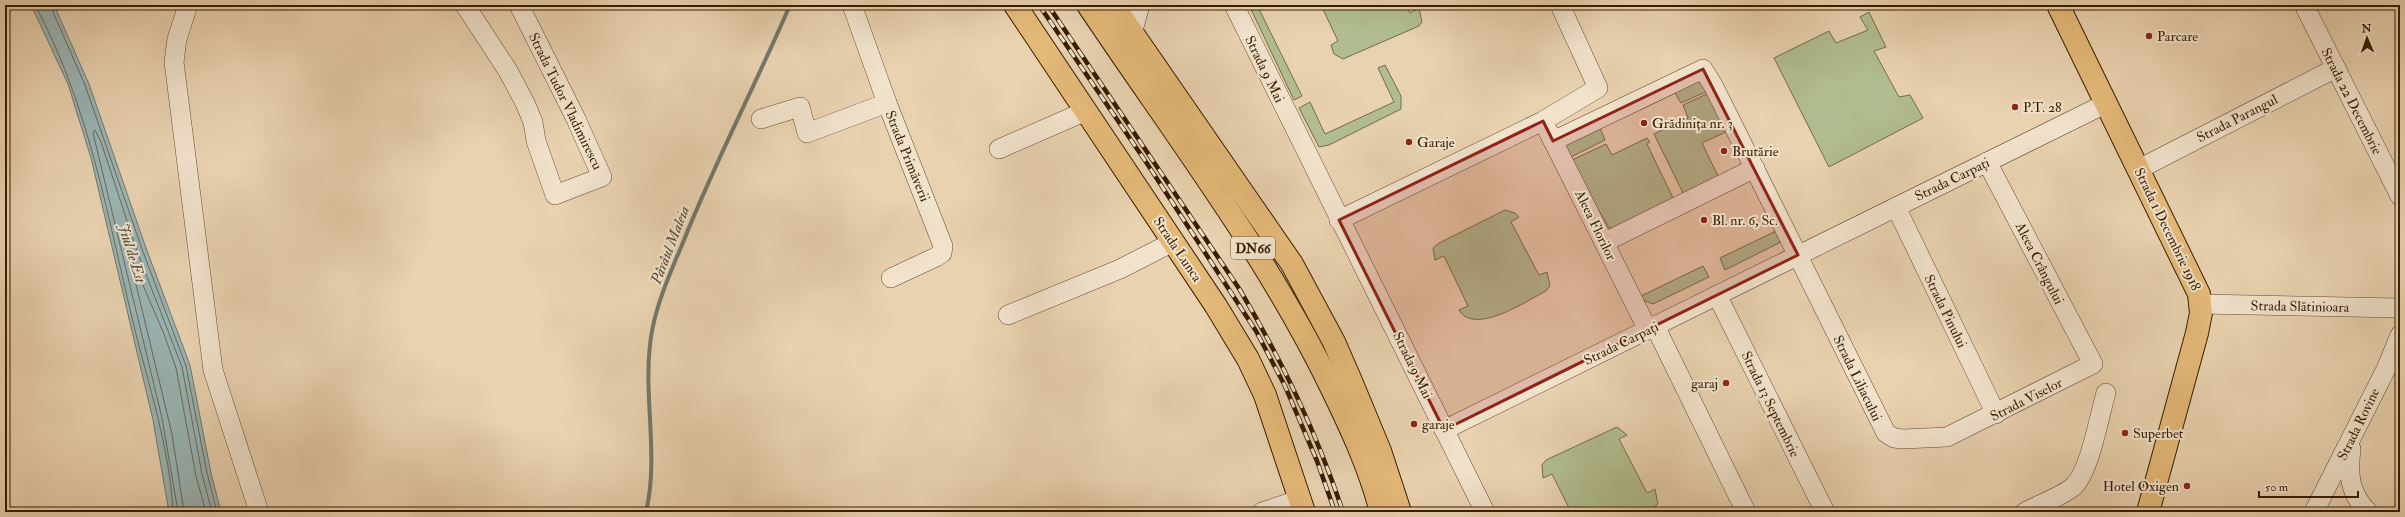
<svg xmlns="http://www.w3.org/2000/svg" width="2405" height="517" font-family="'IM FELL Double Pica',serif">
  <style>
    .green { fill: #b1bd90; stroke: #746d48 }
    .water { fill: #9ab5b5; stroke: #72786d }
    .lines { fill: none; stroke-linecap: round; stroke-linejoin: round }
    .shore { stroke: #68695a; stroke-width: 1 }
    .stream { stroke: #72786d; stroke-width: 4 }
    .minor-casing { stroke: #634a2c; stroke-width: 20 }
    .major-casing { stroke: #361d00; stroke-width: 24 }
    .minor { stroke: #f1e2cc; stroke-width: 19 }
    .major { stroke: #e4b978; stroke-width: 22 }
    .rail-casing { stroke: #361d00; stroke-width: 4.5 }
    .rail { stroke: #f1e2cc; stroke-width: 3; stroke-dasharray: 9; stroke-linecap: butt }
    .marked { fill: #8f2418; fill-opacity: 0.2; stroke: #8f2418; stroke-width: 3; stroke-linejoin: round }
    .poi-dot { fill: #8f2418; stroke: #f1e2cc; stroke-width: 1.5 }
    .labels { text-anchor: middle; stroke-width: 4; stroke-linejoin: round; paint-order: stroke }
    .shield { fill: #f1e2cc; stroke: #6e583d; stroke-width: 1 }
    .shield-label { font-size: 13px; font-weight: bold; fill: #361d00 }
    .poi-label { font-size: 14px; fill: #361d00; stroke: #f1e2cc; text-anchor: start }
    .street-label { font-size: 14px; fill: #361d00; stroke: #f1e2cc }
    .water-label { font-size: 15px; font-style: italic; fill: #544b36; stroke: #f1e2cc }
  </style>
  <rect width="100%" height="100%" fill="#e9d2b0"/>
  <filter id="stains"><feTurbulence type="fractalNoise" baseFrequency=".005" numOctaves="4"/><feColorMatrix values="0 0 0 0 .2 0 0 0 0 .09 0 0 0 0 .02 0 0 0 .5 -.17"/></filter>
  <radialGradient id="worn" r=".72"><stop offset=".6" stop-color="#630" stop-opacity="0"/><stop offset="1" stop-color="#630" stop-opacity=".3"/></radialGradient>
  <g class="green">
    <polygon points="1249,5 1257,5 1302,96 1294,100"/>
    <polygon points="1321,5 1406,5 1410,13 1419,8 1422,22 1419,26 1343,59 1334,54 1331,45 1338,41"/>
    <polygon points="1869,12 1886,47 1874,51 1899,97 1910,95 1923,118 1829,167 1774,58 1829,31 1836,43 1868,30 1860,17"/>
    <polygon points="1385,65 1401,96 1401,109 1329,145 1319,147 1299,108 1310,102 1325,134 1394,102 1378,68"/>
    <polygon points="1696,75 1708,91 1681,103 1675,93 1640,110 1637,103"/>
    <polygon points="1709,93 1728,131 1702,143 1719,178 1684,195 1654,134 1688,118 1683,105"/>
    <polygon points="1600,128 1605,140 1569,158 1563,142"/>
    <polygon points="1647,138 1650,142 1647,144 1674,200 1612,228 1609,228 1570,161 1606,144 1612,155"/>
    <path d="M1505,210L1515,213L1519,217L1511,222L1539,275L1547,272L1550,286L1546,291C1526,301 1475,336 1459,310L1468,306L1444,256L1435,260L1433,248L1439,243Z"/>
    <polygon points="1778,230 1781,240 1779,243 1725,270 1720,258"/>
    <polygon points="1703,266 1709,277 1653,304 1643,300 1641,296"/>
    <polygon points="1617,427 1627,435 1619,439 1647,493 1655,489 1658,504 1647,512 1571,512 1552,474 1543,478 1542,465 1546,460"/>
  </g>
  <polygon class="water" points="31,5 54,5 89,84 146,248 190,365 211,473 221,512 169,512 153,420 91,158 68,84"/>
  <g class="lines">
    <g class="shore">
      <path d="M35,5C89,105 107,214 133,322C148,384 170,448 173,512"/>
      <polyline points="50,5 85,85 142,249 186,366 207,473 217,512"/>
      <polyline points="178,512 162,418 93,133 95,130 101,142 137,251 182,367 202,474 212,512"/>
      <polyline points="184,512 172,434 131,264 133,262 164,334 176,368 196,476 206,512"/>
    </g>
    <path class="stream" d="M646,512C660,452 641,391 652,331C658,299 672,269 684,240C716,160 756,84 790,5"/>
    <g class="minor-casing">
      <g id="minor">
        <polyline points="188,5 177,39 174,62 213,370 259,512"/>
        <polyline points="465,5 508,71 525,103 533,122 536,141 555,195 602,177 576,119 519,5"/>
        <polyline points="852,5 887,103 943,246 942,253 936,257 891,278"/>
        <polyline points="1234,5 1485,512"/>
        <polyline points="2304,5 2400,196"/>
        <polyline points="1123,40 1132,34 1140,5"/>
        <polyline points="761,119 800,107 807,133 887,103"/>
        <polyline points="1548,131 1648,330"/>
        <polyline points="1553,141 1703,69 1714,87 1886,433 1894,438 1903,439 1947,437 2093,364 1987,162"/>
        <polyline points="999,149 1086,111"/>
        <polyline points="2139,169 2336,68"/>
        <polyline points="1896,207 1996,414"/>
        <polyline points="1339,220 1543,121 1598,88 1560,5"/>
        <polyline points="1605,242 1755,168"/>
        <polyline points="1717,295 1825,512"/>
        <polyline points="2201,304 2400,308"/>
        <polyline points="1008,315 1120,269 1173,242"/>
        <polyline points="1655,326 1746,512"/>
        <polyline points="1444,430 2107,103"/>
        <path d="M2351,449C2348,474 2349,493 2368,512"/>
        <polyline points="1262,512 1301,499"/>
        <path d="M2025,512C2038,505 2063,496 2074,486C2090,470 2099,417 2106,393"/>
        <polyline points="2314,512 2386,369 2400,335"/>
      </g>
    </g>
    <g class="major-casing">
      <g id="major">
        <polyline points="1015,5 1216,306 1248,359 1265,395 1304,512"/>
        <path d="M1088,5C1172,131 1266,252 1332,389C1351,428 1370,469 1381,512"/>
        <polyline points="1113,5 1292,264 1334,342 1351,381 1380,451 1400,512"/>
        <polyline points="2058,5 2199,294 2201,313 2197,333 2148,512"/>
      </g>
    </g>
    <use href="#minor" class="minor"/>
    <use href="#major" class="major"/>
    <g class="rail-casing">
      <g id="rail">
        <polyline points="1039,5 1146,162 1256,331 1285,386 1317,461 1335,512"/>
        <path d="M1048,5L1240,290C1283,363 1316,431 1343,512"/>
      </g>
    </g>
    <use href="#rail" class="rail"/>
  </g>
  <path class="marked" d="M1703,69L1798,255L1444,430L1339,220L1543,121L1553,141Z"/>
  <g class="poi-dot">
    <circle cx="2149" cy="36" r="4"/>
    <circle cx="2015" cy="107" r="4"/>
    <circle cx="1644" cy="123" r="4"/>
    <circle cx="1409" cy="142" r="4"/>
    <circle cx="1724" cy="151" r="4"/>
    <circle cx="1704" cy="220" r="4"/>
    <circle cx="1726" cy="383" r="4"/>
    <circle cx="1414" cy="424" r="4"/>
    <circle cx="2125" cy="433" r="4"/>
    <circle cx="2187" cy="486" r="4"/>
  </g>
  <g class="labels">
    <rect class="shield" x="1231" y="237" width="44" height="22" rx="3"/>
    <g class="shield-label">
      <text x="1253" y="253">DN66</text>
    </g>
    <g class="poi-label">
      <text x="2157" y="41">Parcare</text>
      <text x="2023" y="112">P.T. 28</text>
      <text x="1652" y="128">Grădinița nr. 3</text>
      <text x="1417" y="147">Garaje</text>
      <text x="1732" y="156">Brutărie</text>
      <text x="1712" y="225">Bl. nr. 6, Sc.</text>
      <text x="1718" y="388" text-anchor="end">garaj</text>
      <text x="1422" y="429">garaje</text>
      <text x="2133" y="438">Superbet</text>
      <text x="2179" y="491" text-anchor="end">Hotel Oxigen</text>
    </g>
    <g class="street-label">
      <text transform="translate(1265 69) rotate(64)" y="5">Strada 9 Mai</text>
      <text transform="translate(566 101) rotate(64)" y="5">Strada Tudor Vladimirescu</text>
      <text transform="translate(2352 101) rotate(63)" y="5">Strada 22 Decembrie</text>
      <text transform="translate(2237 118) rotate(-27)" y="5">Strada Parangul</text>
      <text transform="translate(908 156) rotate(68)" y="5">Strada Primăverii</text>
      <text transform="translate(1952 179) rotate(-26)" y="5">Strada Carpați</text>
      <text transform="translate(1596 225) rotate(64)" y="5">Aleea Florilor</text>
      <text transform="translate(2168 229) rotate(64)" y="5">Strada 1 Decembrie 1918</text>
      <text transform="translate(1178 249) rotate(56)" y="5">Strada Lunca</text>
      <text transform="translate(2040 263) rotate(63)" y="5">Aleea Crângului</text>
      <text transform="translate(2300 306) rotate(1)" y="5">Strada Slătinioara</text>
      <text transform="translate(1946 311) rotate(64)" y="5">Strada Pinului</text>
      <text transform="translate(1621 343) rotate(-26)" y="5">Strada Carpați</text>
      <text transform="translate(1413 365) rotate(64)" y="5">Strada 9 Mai</text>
      <text transform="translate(1858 378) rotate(64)" y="5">Strada Liliacului</text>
      <text transform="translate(2026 399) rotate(-27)" y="5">Strada Viselor</text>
      <text transform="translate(1771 404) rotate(64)" y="5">Strada 13 Septembrie</text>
      <text transform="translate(2358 424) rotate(-64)" y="5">Strada Rovine</text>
    </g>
    <g class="water-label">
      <text transform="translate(670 245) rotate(-69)" y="5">Pârâul Maleia</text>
      <text transform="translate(132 253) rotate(73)" y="5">Jiul de Est</text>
    </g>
  </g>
  <rect width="2405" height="517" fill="none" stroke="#e9d2b0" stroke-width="20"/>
  <rect x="6" y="6" width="2393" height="505" fill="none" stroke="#361d00" stroke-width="2"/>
  <rect x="10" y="10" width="2385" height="497" fill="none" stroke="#361d00"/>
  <g transform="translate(2367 38) rotate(358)" stroke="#f1e2cc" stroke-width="3" paint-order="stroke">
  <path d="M0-3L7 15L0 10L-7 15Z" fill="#361d00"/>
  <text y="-6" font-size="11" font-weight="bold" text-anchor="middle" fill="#361d00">N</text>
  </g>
  <path d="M2259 491v6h99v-6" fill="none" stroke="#361d00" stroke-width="2"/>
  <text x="2265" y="491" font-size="12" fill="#361d00" stroke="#f1e2cc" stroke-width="3" paint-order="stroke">50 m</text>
  <rect width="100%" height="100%" filter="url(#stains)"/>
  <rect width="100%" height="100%" fill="url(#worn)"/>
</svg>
